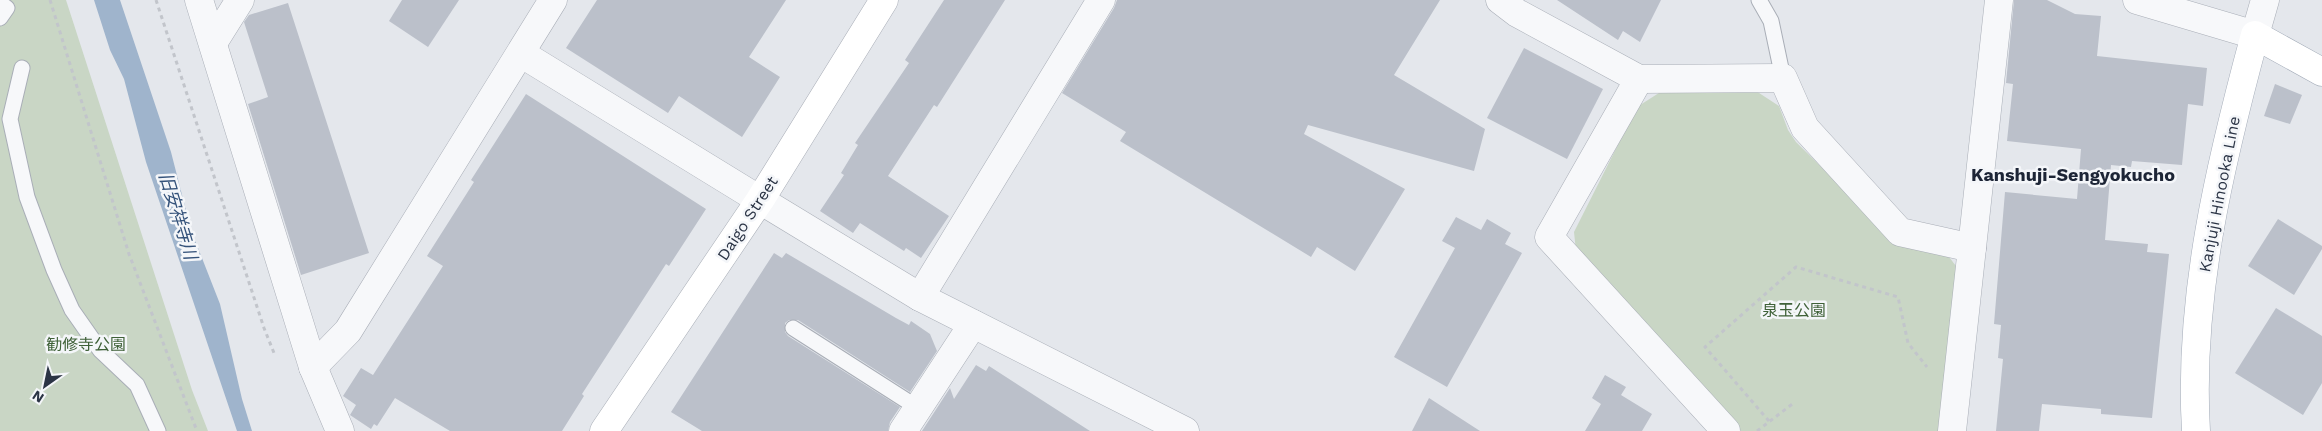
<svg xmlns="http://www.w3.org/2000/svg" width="2322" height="431" font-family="'Work Sans','Noto Sans JP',sans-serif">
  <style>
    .green { fill: #c9d6c5 }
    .water { fill: #9fb4cc }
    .building { fill: #bbc0ca }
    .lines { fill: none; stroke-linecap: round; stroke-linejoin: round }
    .service-casing { stroke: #a9aeb7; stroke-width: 17 }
    .minor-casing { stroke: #a9aeb7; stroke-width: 29 }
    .tertiary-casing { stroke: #a9aeb7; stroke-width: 29 }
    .secondary-casing { stroke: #a9aeb7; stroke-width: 29 }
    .primary-casing { stroke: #a3abb8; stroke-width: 29 }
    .path { stroke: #c2c5cb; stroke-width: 3; stroke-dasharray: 4 4; stroke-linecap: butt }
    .service { stroke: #f7f8fa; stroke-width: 15 }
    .minor { stroke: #f7f8fa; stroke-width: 28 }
    .tertiary { stroke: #f7f8fa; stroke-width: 28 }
    .secondary { stroke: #fff; stroke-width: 28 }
    .primary { stroke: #fff; stroke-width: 28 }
    .labels { text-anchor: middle; stroke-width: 5; stroke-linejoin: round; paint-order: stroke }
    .street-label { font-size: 16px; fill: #2b3445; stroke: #f4f6f9 }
    .park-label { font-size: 16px; fill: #3f6138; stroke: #f4f6f9 }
    .neighbourhood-label { font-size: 18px; font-weight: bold; fill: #1d2536; stroke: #f4f6f9 }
    .water-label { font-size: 18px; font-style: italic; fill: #34527a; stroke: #f4f6f9 }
  </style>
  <rect width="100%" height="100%" fill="#e4e7ec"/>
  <g class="green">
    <polygon points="0,0 66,0 192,390 208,431 0,431"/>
    <polygon points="1662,91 1756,91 1779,106 1788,130 1796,142 1866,211 1946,253 1959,270 1941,431 1741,431 1576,251 1574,232 1637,107"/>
  </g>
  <polygon class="water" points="94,0 120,0 171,152 191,230 220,304 242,399 252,431 237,431 146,162 124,79 110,50"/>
  <g class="building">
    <polygon points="402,0 459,0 428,47 389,21"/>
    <polygon points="597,0 786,0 749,57 780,77 742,137 679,96 668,113 566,48"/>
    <polygon points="944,0 1005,0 937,107 934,105 888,176 949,216 921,258 906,248 904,251 860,223 853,233 820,211 844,175 841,173 858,145 855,143 909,63 905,60"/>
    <polygon points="1117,0 1440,0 1394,75 1485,129 1474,171 1308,125 1304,134 1405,189 1355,271 1317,247 1311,257 1120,141 1126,132 1062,93 1114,8"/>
    <polygon points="1557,0 1661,0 1640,42 1623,31 1618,40"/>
    <polygon points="2014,0 2047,0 2075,14 2101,16 2097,56 2207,68 2203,106 2188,104 2182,165 2132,161 2131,167 2111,165 2105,240 2148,244 2147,252 2169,254 2152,418 2101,414 2101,409 2042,404 2039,431 1996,431 2003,359 1998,358 2001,325 1994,324 2005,192 2077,199 2081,149 2007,141 2013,84 2006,83"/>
    <polygon points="288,3 369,253 301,275 248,104 268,97 244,22 249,15"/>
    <polygon points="1524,48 1603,89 1567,159 1487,118"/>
    <polygon points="2275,84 2302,95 2290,124 2264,116"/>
    <polygon points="526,94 706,209 669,266 666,264 622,332 582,394 584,396 562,431 450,431 395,398 377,426 374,424 371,429 350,415 356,405 343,396 361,368 373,375 443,266 427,256 474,182 471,180"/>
    <polygon points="1456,217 1481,230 1487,219 1511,233 1505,244 1522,253 1447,387 1394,357 1455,248 1442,241"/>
    <polygon points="2278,219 2322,246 2322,249 2294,295 2248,266"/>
    <polygon points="774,253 782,258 786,253 896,318 909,325 911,321 930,334 937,351 910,392 798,320 789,320 785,323 785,332 788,336 900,407 890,422 888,431 702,431 671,412"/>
    <polygon points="2276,308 2322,336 2322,383 2303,415 2235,373"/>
    <polygon points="976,365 986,371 989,366 1090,431 922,431 950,388 954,399"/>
    <polygon points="1605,375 1626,387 1621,395 1652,414 1642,431 1585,431 1601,404 1592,398"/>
    <polygon points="1429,398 1480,431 1412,431"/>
  </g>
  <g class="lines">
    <g class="service-casing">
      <g id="service">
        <polyline points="1759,0 1771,21 1783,78"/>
        <polyline points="0,3 7,8 0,18"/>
        <polyline points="22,68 10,119 27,197 54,270 72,310 100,350 137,385 158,431"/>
        <polyline points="793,328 918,408"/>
      </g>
    </g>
    <g class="minor-casing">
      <g id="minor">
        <polyline points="199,0 313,367 340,431"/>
        <polyline points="1500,0 1517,13 1639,79 1783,78 1805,128 1900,232 1972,248"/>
        <polyline points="2137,0 2255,35"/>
        <polyline points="213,43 240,0"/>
        <polyline points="522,54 760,200"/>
        <polyline points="1639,79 1549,237 1726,431"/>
        <polyline points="920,297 1101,0"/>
        <polyline points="313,367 348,331 553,0"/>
        <polyline points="903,431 973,324"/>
        <polyline points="1952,431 1999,0"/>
      </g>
    </g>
    <g class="tertiary-casing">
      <g id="tertiary">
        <polyline points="2255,35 2265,0"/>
        <polyline points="760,200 920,297 1185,431"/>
      </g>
    </g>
    <g class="secondary-casing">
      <polyline id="secondary" points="604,431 760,200 884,0"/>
    </g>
    <g class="primary-casing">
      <path id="primary" d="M2196,431C2188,297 2220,164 2255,35L2322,72"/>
    </g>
    <g class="path">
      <polyline points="50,0 129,254 197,431"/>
      <polyline points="156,0 264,328 274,353"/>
      <polyline points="1769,421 1705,347 1796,267 1898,297 1908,343 1927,367"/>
      <polyline points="1757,431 1795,402"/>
    </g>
    <use href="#service" class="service"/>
    <use href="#minor" class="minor"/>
    <use href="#tertiary" class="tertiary"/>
    <use href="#secondary" class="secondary"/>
    <use href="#primary" class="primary"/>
  </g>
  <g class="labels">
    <g class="street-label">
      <text transform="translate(2219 194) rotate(-79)" y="6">Kanjuji Hinooka Line</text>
      <text transform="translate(747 218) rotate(-57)" y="6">Daigo Street</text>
    </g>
    <g class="park-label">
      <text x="1794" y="316">泉玉公園</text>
      <text x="86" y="350">勧修寺公園</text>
    </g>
    <g class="neighbourhood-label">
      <text x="2073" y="181">Kanshuji-Sengyokucho</text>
    </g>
    <g class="water-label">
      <text transform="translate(178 216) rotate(73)" y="6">旧安祥寺川</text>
    </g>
  </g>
  <g transform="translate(45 386) rotate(213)" stroke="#f4f6f9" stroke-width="4" paint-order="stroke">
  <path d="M0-4L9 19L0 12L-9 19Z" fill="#2b3445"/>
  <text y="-8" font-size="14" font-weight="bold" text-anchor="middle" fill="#2b3445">N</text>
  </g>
</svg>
